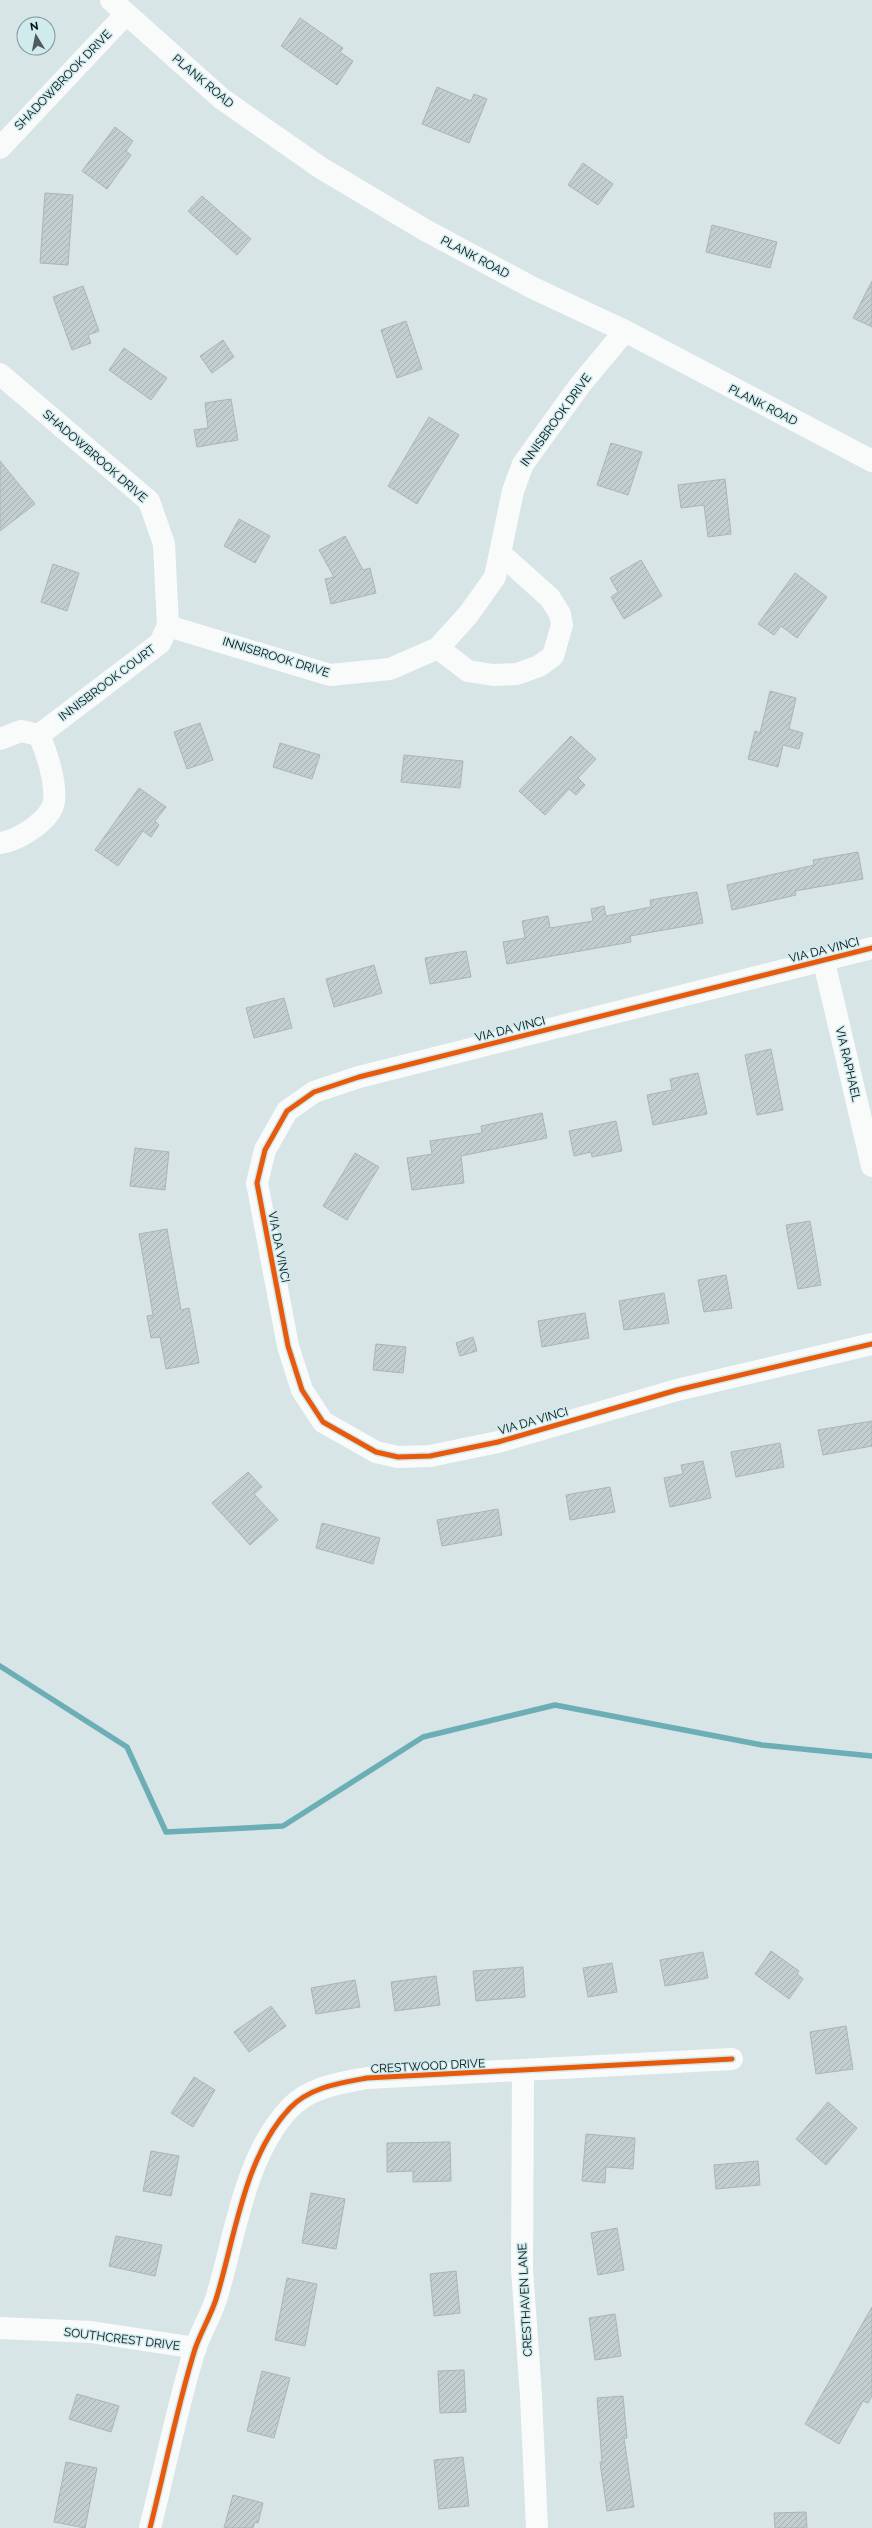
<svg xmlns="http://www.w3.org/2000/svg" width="872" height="2528" font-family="Raleway,sans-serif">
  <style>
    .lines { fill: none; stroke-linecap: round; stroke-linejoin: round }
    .stream { stroke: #6caeb5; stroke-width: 5.5 }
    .building { fill: url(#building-hatch); stroke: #aab5b7 }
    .minor { stroke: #f9fbfb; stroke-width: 22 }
    .cycleway-casing { stroke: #d0ebee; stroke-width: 8 }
    .cycleway { stroke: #e8590c; stroke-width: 5 }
    .labels { text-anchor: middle; stroke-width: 3; stroke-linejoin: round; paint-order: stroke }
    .street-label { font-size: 12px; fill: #071112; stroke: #d0ebee }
  </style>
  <defs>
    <pattern id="building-hatch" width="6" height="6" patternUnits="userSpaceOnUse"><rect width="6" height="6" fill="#c2cecf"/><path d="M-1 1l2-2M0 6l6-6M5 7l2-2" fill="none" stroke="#a5b0b1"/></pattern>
  </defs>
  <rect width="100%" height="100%" fill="#d7e5e7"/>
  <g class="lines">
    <polyline class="stream" points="0,1666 127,1747 166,1832 283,1826 423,1737 555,1705 762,1745 872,1756"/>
  </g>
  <g class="building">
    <polygon points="300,18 343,48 340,52 353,61 337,85 281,46"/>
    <polygon points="437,87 471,101 474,94 487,99 469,143 422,124"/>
    <polygon points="115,127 133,141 126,151 131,155 107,189 82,171"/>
    <polygon points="583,163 613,184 598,205 568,185"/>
    <polygon points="45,193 73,195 68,265 40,263"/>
    <polygon points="202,196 251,239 237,255 188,211"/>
    <polygon points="712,225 777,242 770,268 706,252"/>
    <polygon points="872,281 872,327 853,318"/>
    <polygon points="83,286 99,331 88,335 91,343 72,350 53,297"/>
    <polygon points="406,321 422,369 397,378 381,330"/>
    <polygon points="223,340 234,357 212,373 200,356"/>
    <polygon points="124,348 167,378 151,400 109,370"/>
    <polygon points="231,399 238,440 197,447 194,430 208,428 205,403"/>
    <polygon points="429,417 459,435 417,504 388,486"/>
    <polygon points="611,443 642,452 628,495 597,485"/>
    <polygon points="0,461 35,504 0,531"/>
    <polygon points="725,479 731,534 708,537 704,505 681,508 678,485"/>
    <polygon points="239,519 270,536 255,563 224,546"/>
    <polygon points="345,536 363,570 370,568 376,593 331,604 325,579 334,577 319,550"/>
    <polygon points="641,560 662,596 624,619 611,597 618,592 610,578"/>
    <polygon points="53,564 79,573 67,611 41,602"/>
    <polygon points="795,573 827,597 797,638 781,626 774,635 758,624"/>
    <polygon points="770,691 796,698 789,729 803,733 799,749 783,745 778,767 748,759 755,731 760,733"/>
    <polygon points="200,723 213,760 187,769 174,732"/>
    <polygon points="571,736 596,759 578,778 585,785 576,795 569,789 545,815 519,791"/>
    <polygon points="280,743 320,755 312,779 273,767"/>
    <polygon points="404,755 463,761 460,788 401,782"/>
    <polygon points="139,788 166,807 155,821 159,825 151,837 143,831 118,866 95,850"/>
    <polygon points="858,852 863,879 795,891 796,895 732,910 727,885 814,865 813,860"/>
    <polygon points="697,892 703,923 630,936 631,942 507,964 503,942 525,938 522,921 548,916 550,928 593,921 591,909 604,906 606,916 651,907 650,900"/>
    <polygon points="466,951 471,977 430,984 425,958"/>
    <polygon points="374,965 382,993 334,1007 326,979"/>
    <polygon points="284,998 292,1028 254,1038 246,1008"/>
    <polygon points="771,1049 783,1110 757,1115 745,1055"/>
    <polygon points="698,1073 707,1114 653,1125 647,1095 672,1090 670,1079"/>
    <polygon points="542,1113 547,1138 461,1156 464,1183 412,1190 407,1158 432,1154 430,1141 482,1133 481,1126"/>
    <polygon points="616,1121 622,1151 592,1157 591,1152 574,1156 569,1131"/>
    <polygon points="135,1148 169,1152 165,1190 130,1186"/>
    <polygon points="355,1153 379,1167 347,1220 323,1206"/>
    <polygon points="810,1221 821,1285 798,1289 786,1225"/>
    <polygon points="167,1229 181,1310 189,1308 199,1363 166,1369 160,1337 151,1338 147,1316 153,1315 139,1234"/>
    <polygon points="726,1275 732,1308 704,1312 698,1280"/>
    <polygon points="664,1293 669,1323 624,1330 619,1301"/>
    <polygon points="585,1313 589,1338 542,1347 538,1321"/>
    <polygon points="473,1337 477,1351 460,1356 456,1343"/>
    <polygon points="376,1344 406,1347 403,1373 373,1370"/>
    <polygon points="872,1421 872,1446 823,1455 818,1430"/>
    <polygon points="780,1443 784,1467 736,1477 731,1452"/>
    <polygon points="703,1461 711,1498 670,1507 664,1478 683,1474 681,1465"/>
    <polygon points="248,1472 262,1487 254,1494 278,1520 250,1545 212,1503"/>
    <polygon points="610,1487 615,1512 570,1520 566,1495"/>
    <polygon points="498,1509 502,1535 442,1546 437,1520"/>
    <polygon points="322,1523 380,1538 373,1564 316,1548"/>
    <polygon points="771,1951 799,1971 797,1974 803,1979 789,1999 755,1974"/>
    <polygon points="703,1952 708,1978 665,1986 660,1960"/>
    <polygon points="612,1963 617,1992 588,1997 583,1968"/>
    <polygon points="523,1967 525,1997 476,2001 473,1971"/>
    <polygon points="436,1976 440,2005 395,2011 391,1982"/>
    <polygon points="355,1980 360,2007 316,2014 311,1988"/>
    <polygon points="271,2006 286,2026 249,2052 234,2032"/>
    <polygon points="846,2026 853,2069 816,2074 810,2032"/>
    <polygon points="194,2077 215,2090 193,2127 171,2113"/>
    <polygon points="828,2102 857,2128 826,2165 796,2139"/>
    <polygon points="586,2134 635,2138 633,2169 606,2167 605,2183 582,2181"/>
    <polygon points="450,2142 451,2181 413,2182 413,2171 387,2172 387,2143"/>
    <polygon points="151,2151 179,2156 171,2196 143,2191"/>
    <polygon points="758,2161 760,2185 716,2189 714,2165"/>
    <polygon points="311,2193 345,2199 336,2249 302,2243"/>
    <polygon points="617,2228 624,2270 598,2275 591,2233"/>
    <polygon points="116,2236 162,2245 155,2276 109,2266"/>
    <polygon points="456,2271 460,2313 434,2316 430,2274"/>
    <polygon points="287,2278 317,2284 305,2346 275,2340"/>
    <polygon points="872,2307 872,2396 868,2403 863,2401 839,2444 805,2424"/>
    <polygon points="615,2314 621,2356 595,2360 589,2318"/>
    <polygon points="464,2370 466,2412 440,2413 438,2371"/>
    <polygon points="262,2371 290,2378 274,2438 247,2431"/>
    <polygon points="77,2394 119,2406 111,2432 69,2419"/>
    <polygon points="623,2396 627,2438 624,2438 634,2507 607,2511 600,2462 602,2462 597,2398"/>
    <polygon points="463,2457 469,2506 439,2509 434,2460"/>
    <polygon points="66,2462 97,2468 85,2528 54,2522"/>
    <polygon points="233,2495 263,2503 258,2523 255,2522 253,2528 224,2528"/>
    <polygon points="806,2512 807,2528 775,2528 774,2513"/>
  </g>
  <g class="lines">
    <g class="minor">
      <polyline points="111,0 222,99 321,168 425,230 533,288 625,331 872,461"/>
      <polyline points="0,148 126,14"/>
      <polyline points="0,374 149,501 164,544 168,626 160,643 39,735"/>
      <polyline points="168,626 330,675 390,669 438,648 468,615 495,577 513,491 523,464 580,385 625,331"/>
      <polyline points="438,648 468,671 493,675 517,674 539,666 553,656 562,625 560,614 550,598 500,553"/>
      <path d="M0,739L21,731L39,735C47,753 56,781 54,801C51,821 17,841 0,843"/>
      <polyline points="872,948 359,1077 314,1092 287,1111 265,1150 257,1183 288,1346 302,1390 323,1422 376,1452 398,1457 430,1456 498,1442 677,1390 872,1344"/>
      <polyline points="824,962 872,1166"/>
      <polyline points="523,2071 522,2269 531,2396 537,2528"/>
      <polyline points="0,2328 91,2332 196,2348"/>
      <path d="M150,2528C165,2469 177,2407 195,2349C201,2331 212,2314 217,2296C235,2236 245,2155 290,2108C310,2087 340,2083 367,2078L732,2059"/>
    </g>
    <g class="cycleway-casing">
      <g id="cycleway">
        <polyline points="872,948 359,1077 314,1092 287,1111 265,1150 257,1183 288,1346 302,1390 323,1422 376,1452 398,1457 430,1456 498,1442 677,1390 872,1344"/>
        <path d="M150,2528C165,2469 177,2407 195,2349C201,2331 212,2314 217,2296C235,2236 245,2155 290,2108C310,2087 340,2083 367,2078L732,2059"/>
      </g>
    </g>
    <use href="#cycleway" class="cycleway"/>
  </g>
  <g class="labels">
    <g class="street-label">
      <text transform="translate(63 80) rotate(-46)" y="4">SHADOWBROOK DRIVE</text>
      <text transform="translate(203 81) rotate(40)" y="4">PLANK ROAD</text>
      <text transform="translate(475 257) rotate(28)" y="4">PLANK ROAD</text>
      <text transform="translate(763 405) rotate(27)" y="4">PLANK ROAD</text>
      <text transform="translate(556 420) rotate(-54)" y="4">INNISBROOK DRIVE</text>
      <text transform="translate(95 456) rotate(41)" y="4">SHADOWBROOK DRIVE</text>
      <text transform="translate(276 657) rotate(17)" y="4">INNISBROOK DRIVE</text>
      <text transform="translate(107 683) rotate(-37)" y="4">INNISBROOK COURT</text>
      <text transform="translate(824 950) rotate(-14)" y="4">VIA DA VINCI</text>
      <text transform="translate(510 1029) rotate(-14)" y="4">VIA DA VINCI</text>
      <text transform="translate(848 1064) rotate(77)" y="4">VIA RAPHAEL</text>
      <text transform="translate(279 1247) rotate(79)" y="4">VIA DA VINCI</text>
      <text transform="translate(533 1421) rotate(-16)" y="4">VIA DA VINCI</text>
      <text transform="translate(428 2066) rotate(-3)" y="4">CRESTWOOD DRIVE</text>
      <text transform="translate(525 2300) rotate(-93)" y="4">CRESTHAVEN LANE</text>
      <text transform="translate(122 2339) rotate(7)" y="4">SOUTHCREST DRIVE</text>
    </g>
  </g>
  <g transform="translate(36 36) rotate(350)"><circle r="19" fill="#d0ebee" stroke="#809496"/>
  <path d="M0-3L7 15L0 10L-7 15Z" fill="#505b5d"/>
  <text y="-6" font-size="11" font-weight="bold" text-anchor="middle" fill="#071112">N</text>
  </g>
</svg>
